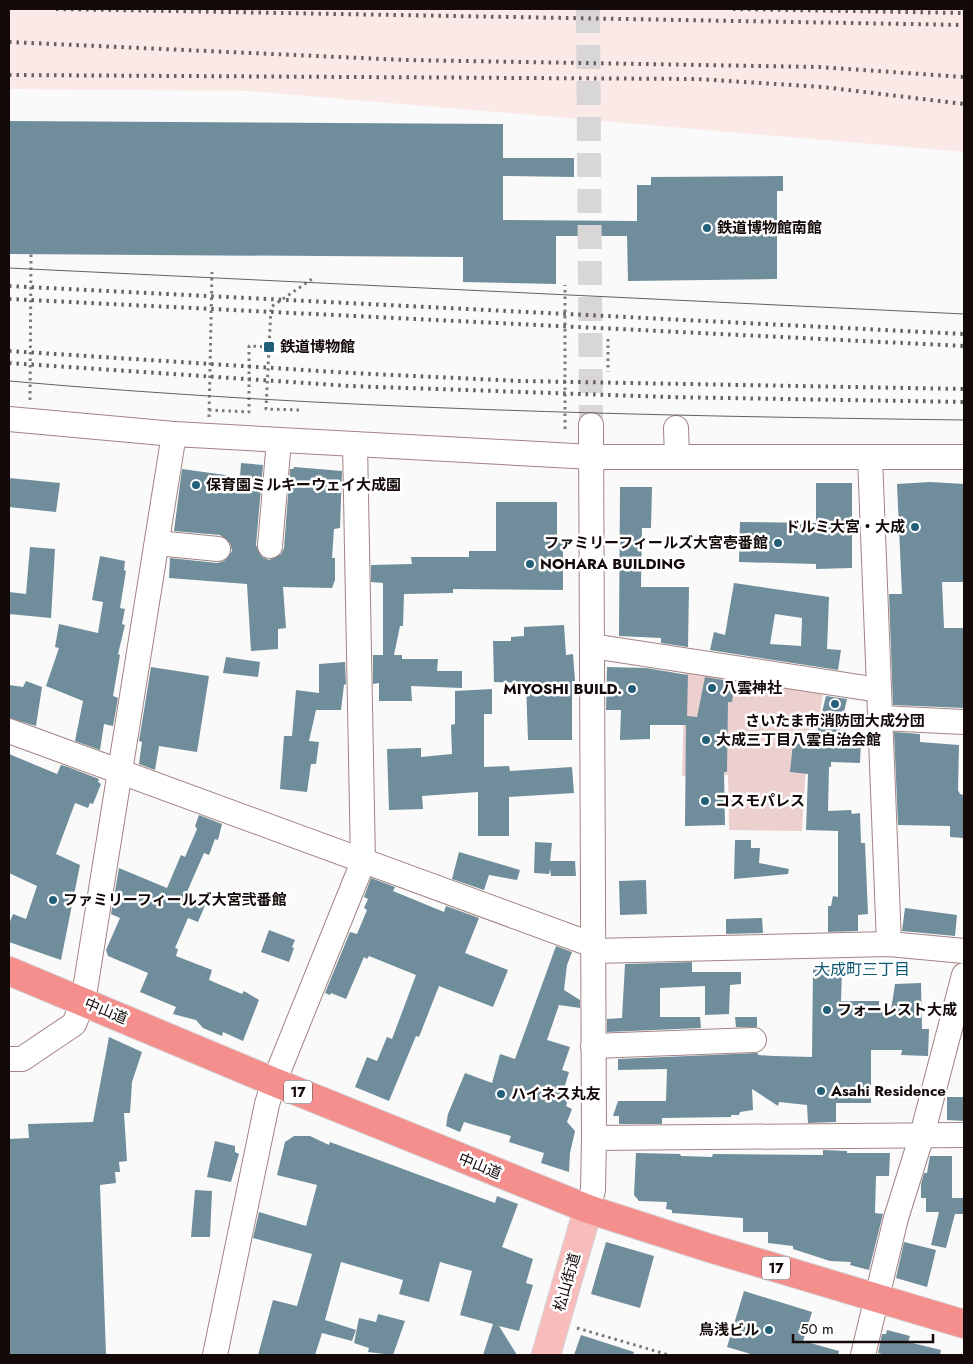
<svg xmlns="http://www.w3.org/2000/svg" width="973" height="1364" font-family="Jost,'Noto Sans JP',sans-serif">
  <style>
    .built { fill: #fbe9e8 }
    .green { fill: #ecd0cf }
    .building { fill: #6f8d9b; fill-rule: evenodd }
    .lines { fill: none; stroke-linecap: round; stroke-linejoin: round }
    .minor-tunnel { stroke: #d8d6d6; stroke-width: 24; stroke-dasharray: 24 12; stroke-linecap: butt }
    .minor-casing { stroke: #a38381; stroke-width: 26 }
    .major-casing { stroke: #d5d3d3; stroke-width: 30 }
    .highway-casing { stroke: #d5d3d3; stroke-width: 30 }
    .path { stroke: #7e7878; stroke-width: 3; stroke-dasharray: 2.5 4; stroke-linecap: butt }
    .minor { stroke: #fff; stroke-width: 24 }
    .major { stroke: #f8bcbb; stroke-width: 28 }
    .highway { stroke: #f48f8e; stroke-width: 28 }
    .tram { stroke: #676060; stroke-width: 1 }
    .rail { stroke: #676060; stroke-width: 4; stroke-dasharray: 2.5 5; stroke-linecap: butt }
    .poi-dot { fill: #245f78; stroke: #fff; stroke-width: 2 }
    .labels { text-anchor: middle; stroke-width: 5; stroke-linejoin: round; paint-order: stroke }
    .shield { fill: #fff; stroke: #5a5353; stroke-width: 1 }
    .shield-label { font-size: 14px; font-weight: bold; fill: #140909 }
    .poi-label { font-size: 15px; font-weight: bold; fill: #140909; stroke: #fff; text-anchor: start }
    .street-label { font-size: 15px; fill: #140909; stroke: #fff }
    .neighbourhood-label { font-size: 16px; fill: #105974; stroke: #fff }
  </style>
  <rect width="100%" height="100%" fill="#fafafa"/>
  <polygon class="built" points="9,9 964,9 964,152 249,91 9,89"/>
  <polygon class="green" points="685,663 824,689 817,729 808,730 802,831 729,830 728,775 682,776"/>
  <g class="building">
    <polygon points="9,121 503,124 503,158 574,158 574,177 503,176 503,220 637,221 637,185 651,185 651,177 783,176 783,191 777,191 777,279 628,281 627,236 556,236 556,284 463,282 463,257 9,254"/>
    <polygon points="241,463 263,465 256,545 262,557 269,560 281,554 284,548 290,469 293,469 294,467 342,471 340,528 334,529 332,558 335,558 335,580 332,588 283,587 286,628 278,629 278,649 251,651 247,584 169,578 170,558 217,563 224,561 232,551 230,543 220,535 174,531 182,469 240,477"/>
    <polygon points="9,478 60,483 56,512 9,507"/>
    <polygon points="930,482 964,484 964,582 942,582 944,628 964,628 964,708 893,705 889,594 902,594 897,484"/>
    <polygon points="816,483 852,483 852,568 816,569 816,564 739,562 740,522 816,523"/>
    <polygon points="620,487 652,487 651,528 642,528 641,587 689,587 688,647 661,643 661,638 619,636"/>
    <polygon points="496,502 557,502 557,538 563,538 563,590 453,589 453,593 404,594 403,626 400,626 394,655 402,655 402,659 438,659 437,671 462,671 462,688 411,686 412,701 379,701 379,683 373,684 373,655 383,655 383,583 371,582 371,565 412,564 411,557 469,557 469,551 496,551"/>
    <polygon points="30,547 55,549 51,618 9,614 9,592 26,594"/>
    <polygon points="100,556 125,561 124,570 126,571 120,608 125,609 122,624 125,625 118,654 120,655 113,696 118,698 113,726 104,724 100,750 75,741 83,701 46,686 59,648 55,647 59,624 98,633 103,602 92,600"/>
    <path d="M734,583L829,597L827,649L841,650L838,670L710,650L714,632L725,635ZM775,614L802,618L801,646L770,644Z"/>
    <polygon points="564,625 566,655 573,654 575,681 572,681 572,740 528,740 526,683 494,682 493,641 511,641 511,637 524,636 524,627"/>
    <polygon points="226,657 260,662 258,677 223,673"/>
    <polygon points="345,662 346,684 344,685 341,710 316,710 309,741 319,742 316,764 311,764 307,792 280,789 284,736 292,736 296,690 319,693 319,664"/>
    <polygon points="151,667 209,676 197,752 159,746 155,770 139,764 142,742 139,741"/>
    <polygon points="607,667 646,668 688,675 687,716 697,717 705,677 735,682 732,702 728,702 727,772 724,772 725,825 685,826 686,725 650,725 650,739 620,740 621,710 606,710"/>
    <polygon points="26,681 42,687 36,726 9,718 9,685 23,687"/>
    <polygon points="492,689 492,714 484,714 484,767 509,766 510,771 572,767 574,793 509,797 509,836 478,836 478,792 422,796 423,809 389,810 387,749 421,748 421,757 452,754 451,725 455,724 455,691"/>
    <polygon points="826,696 847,699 838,739 861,739 860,763 831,762 831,767 829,767 828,811 851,810 852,814 860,813 861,843 865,843 868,914 858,915 858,931 828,932 828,906 831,906 833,896 838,897 838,831 806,830 808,774 790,772 793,743 808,745 808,732 817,732"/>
    <polygon points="894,732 920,734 920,742 959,745 958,790 960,794 964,795 964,838 950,837 950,826 898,825"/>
    <polygon points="9,754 57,774 61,765 68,767 99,779 98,782 101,784 93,804 90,803 88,808 75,803 56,854 80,865 61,960 9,942 9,924 13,914 26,919 37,886 9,873"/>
    <polygon points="199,815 222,824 218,840 215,839 209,855 204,853 186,894 206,903 198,922 188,918 175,948 178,949 176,956 212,970 209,980 242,994 244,991 259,1000 243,1041 223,1032 222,1036 203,1028 196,1020 173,1014 176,1007 140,992 148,973 108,956 106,950 120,918 111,914 119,868 167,888 181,855 185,857 197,829 195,826"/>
    <polygon points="735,840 751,840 751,848 760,848 759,863 789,869 788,874 734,879"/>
    <polygon points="535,842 552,843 550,861 575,861 576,876 551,876 550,869 549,874 534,873"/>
    <polygon points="459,852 520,870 517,880 489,875 484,890 452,879"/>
    <polygon points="371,878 395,887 393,891 444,912 446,906 479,918 465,953 508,970 493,1007 439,986 419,1037 416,1036 389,1101 355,1087 367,1057 377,1061 387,1037 392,1039 416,975 369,956 367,959 364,957 346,999 331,993 330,995 325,993 350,932 357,934 367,910 364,908 368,899 364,897"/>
    <polygon points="646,880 647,914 620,915 619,881"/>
    <polygon points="905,908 957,915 955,936 902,931"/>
    <polygon points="762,918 763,933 726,934 726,919"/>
    <polygon points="269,930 295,940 292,947 294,948 289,962 261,952"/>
    <polygon points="556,946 572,952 567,965 564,990 580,1000 580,1008 559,1005 547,1040 570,1047 562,1070 569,1072 562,1096 568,1099 566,1106 572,1109 567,1122 575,1131 570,1153 569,1172 541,1163 544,1153 509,1142 511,1136 464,1122 460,1132 446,1126 448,1114 465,1073 492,1083 500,1054 515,1059"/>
    <polygon points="692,962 692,972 741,972 741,984 730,985 729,1014 705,1015 705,986 660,988 660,1017 700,1017 701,1028 607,1032 607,1019 622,1018 625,964"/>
    <polygon points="813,968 842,968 841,1001 879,1001 879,1009 891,1010 895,984 921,983 922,1029 929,1029 928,1056 901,1055 902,1050 871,1050 871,1103 836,1103 836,1122 808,1123 807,1105 779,1102 778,1106 752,1089 753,1110 740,1112 739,1115 731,1115 731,1117 662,1118 662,1124 619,1124 619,1116 613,1116 618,1101 666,1101 667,1069 618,1070 618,1059 758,1053 758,1055 774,1056 812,1057"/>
    <polygon points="735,1017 757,1017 757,1027 736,1027"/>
    <polygon points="109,1037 142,1052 132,1082 130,1113 124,1113 127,1161 119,1162 120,1172 115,1172 116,1183 100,1185 106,1355 9,1355 9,1139 29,1138 28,1124 93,1122"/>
    <polygon points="947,1097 964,1097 964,1121 947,1120"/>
    <polygon points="294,1136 310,1136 329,1145 330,1142 495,1203 497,1196 518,1204 502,1247 533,1259 526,1283 533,1285 519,1331 499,1326 517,1355 483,1355 493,1324 460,1315 472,1271 440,1262 429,1302 399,1294 403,1280 341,1262 325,1320 356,1330 352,1341 322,1333 315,1355 258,1355 273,1300 297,1306 312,1254 253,1238 259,1212 306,1226 317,1185 277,1175 285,1142"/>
    <polygon points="215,1141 235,1146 235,1152 239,1154 231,1182 207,1177"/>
    <polygon points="823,1150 847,1151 847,1153 890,1153 889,1176 876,1176 875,1213 883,1214 869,1270 850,1265 851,1262 830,1261 793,1249 793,1246 768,1243 768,1232 743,1232 743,1218 672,1213 672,1210 666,1209 667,1202 639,1201 634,1195 636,1153 680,1154 681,1156 712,1157 713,1154 823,1155"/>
    <polygon points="930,1156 952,1156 952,1198 964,1198 964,1214 955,1214 946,1248 931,1245 939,1212 926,1212 926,1198 921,1198 921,1184 924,1173 927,1173"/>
    <polygon points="195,1190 212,1191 210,1237 191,1237"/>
    <polygon points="606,1242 654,1256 640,1308 591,1294"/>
    <polygon points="904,1242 936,1250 927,1287 896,1278"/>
    <polygon points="744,1291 812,1312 803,1341 839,1351 838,1355 754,1355 727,1347"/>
    <polygon points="378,1314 405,1321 393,1355 368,1352 369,1348 354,1343 359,1318 376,1322"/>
    <polygon points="887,1330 910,1336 908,1342 941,1350 940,1355 887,1355 878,1353 882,1334 886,1334"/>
    <polygon points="581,1335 634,1352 633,1355 574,1355"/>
  </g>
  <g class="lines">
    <polyline class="minor-tunnel" points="588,9 591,425"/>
    <g class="minor-casing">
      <g id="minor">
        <polyline points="9,419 174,434 592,457 964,457"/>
        <polyline points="676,428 677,457"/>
        <polyline points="870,457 889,944"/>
        <polyline points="157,543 218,549"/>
        <polyline points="270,546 279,440"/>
        <polyline points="592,646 879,690"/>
        <polyline points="881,718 964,722"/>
        <polyline points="9,731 593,945"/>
        <polyline points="593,951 889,944 964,951"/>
        <polyline points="593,1046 754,1040"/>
        <polyline points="9,1059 22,1059 74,1024 83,1002 174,434"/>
        <polyline points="594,1138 964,1135"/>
        <polyline points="588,1209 593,1190 594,1138 591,425"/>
        <polyline points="215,1355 267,1104 274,1082 363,862 355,444"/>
        <polyline points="863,1355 896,1218 922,1135 964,975"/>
      </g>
    </g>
    <g class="major-casing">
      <polyline id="major" points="546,1355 588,1209"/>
    </g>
    <g class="highway-casing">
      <polyline id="highway" points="9,971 274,1082 588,1209 706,1247 964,1324"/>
    </g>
    <g class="path">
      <polyline points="608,339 608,372"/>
      <polyline points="30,400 31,254"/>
      <polyline points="209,410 249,412 249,346 269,347"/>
      <polyline points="299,410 266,409 271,307 315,277"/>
      <polyline points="209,417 212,272"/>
      <polyline points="565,429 565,285"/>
      <polyline points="577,1328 669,1355"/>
    </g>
    <use href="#minor" class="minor"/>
    <use href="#major" class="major"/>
    <use href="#highway" class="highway"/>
    <g class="tram">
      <polyline points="9,268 964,314"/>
      <path d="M9,381C326,409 645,416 964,420"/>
    </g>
    <g class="rail">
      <polyline points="56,9 964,25"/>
      <polyline points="733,9 964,13"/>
      <polyline points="9,42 405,60 819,67 964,77"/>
      <polyline points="9,75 697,79 823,87 964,104"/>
      <polyline points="9,286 964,334"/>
      <polyline points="9,299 964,346"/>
      <polyline points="9,351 351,373 520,381 964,389"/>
      <polyline points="9,363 350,386 668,397 964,402"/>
    </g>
  </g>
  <g class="poi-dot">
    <circle cx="707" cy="228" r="5"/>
    <rect x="263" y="341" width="12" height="12" rx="2.5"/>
    <circle cx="196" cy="485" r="5"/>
    <circle cx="915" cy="527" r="5"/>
    <circle cx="778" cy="543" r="5"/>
    <circle cx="530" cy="564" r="5"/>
    <circle cx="712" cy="688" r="5"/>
    <circle cx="632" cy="689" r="5"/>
    <circle cx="835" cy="704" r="5"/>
    <circle cx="706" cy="740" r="5"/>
    <circle cx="705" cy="801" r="5"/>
    <circle cx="53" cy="900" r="5"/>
    <circle cx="827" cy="1010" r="5"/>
    <circle cx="821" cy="1091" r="5"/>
    <circle cx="501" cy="1094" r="5"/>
    <circle cx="769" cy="1330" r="5"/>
  </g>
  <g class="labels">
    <g class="shield">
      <rect x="284" y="1080.5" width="28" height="23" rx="4"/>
      <rect x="762" y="1256.5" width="28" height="23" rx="4"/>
    </g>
    <g class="shield-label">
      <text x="298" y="1097">17</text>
      <text x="776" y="1273">17</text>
    </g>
    <g class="poi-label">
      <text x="717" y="233">鉄道博物館南館</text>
      <text x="280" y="352">鉄道博物館</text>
      <text x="206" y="490">保育園ミルキーウェイ大成園</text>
      <text x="905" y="532" text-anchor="end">ドルミ大宮・大成</text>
      <text x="768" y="548" text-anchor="end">ファミリーフィールズ大宮壱番館</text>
      <text x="540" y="569">NOHARA BUILDING</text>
      <text x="722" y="693">八雲神社</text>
      <text x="622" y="694" text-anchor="end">MIYOSHI BUILD.</text>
      <text x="835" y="726" text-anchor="middle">さいたま市消防団大成分団</text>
      <text x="716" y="745">大成三丁目八雲自治会館</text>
      <text x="715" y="806">コスモパレス</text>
      <text x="63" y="905">ファミリーフィールズ大宮弐番館</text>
      <text x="837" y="1015">フォーレスト大成</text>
      <text x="831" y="1096">Asahi Residence</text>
      <text x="511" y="1099">ハイネス丸友</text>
      <text x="759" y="1335" text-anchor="end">鳥浅ビル</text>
    </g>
    <g class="street-label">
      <text transform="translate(106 1011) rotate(22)" y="5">中山道</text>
      <text transform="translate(480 1166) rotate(22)" y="5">中山道</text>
      <text transform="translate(567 1282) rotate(-74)" y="5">松山街道</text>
    </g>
    <g class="neighbourhood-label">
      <text x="862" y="975">大成町三丁目</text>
    </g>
  </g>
  <rect width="973" height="1364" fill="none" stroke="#140909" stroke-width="20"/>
  <path d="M793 1334v8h140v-8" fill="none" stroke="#140909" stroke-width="2.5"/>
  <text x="800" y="1334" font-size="15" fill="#140909" stroke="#ffffff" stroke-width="4" paint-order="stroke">50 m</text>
</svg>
